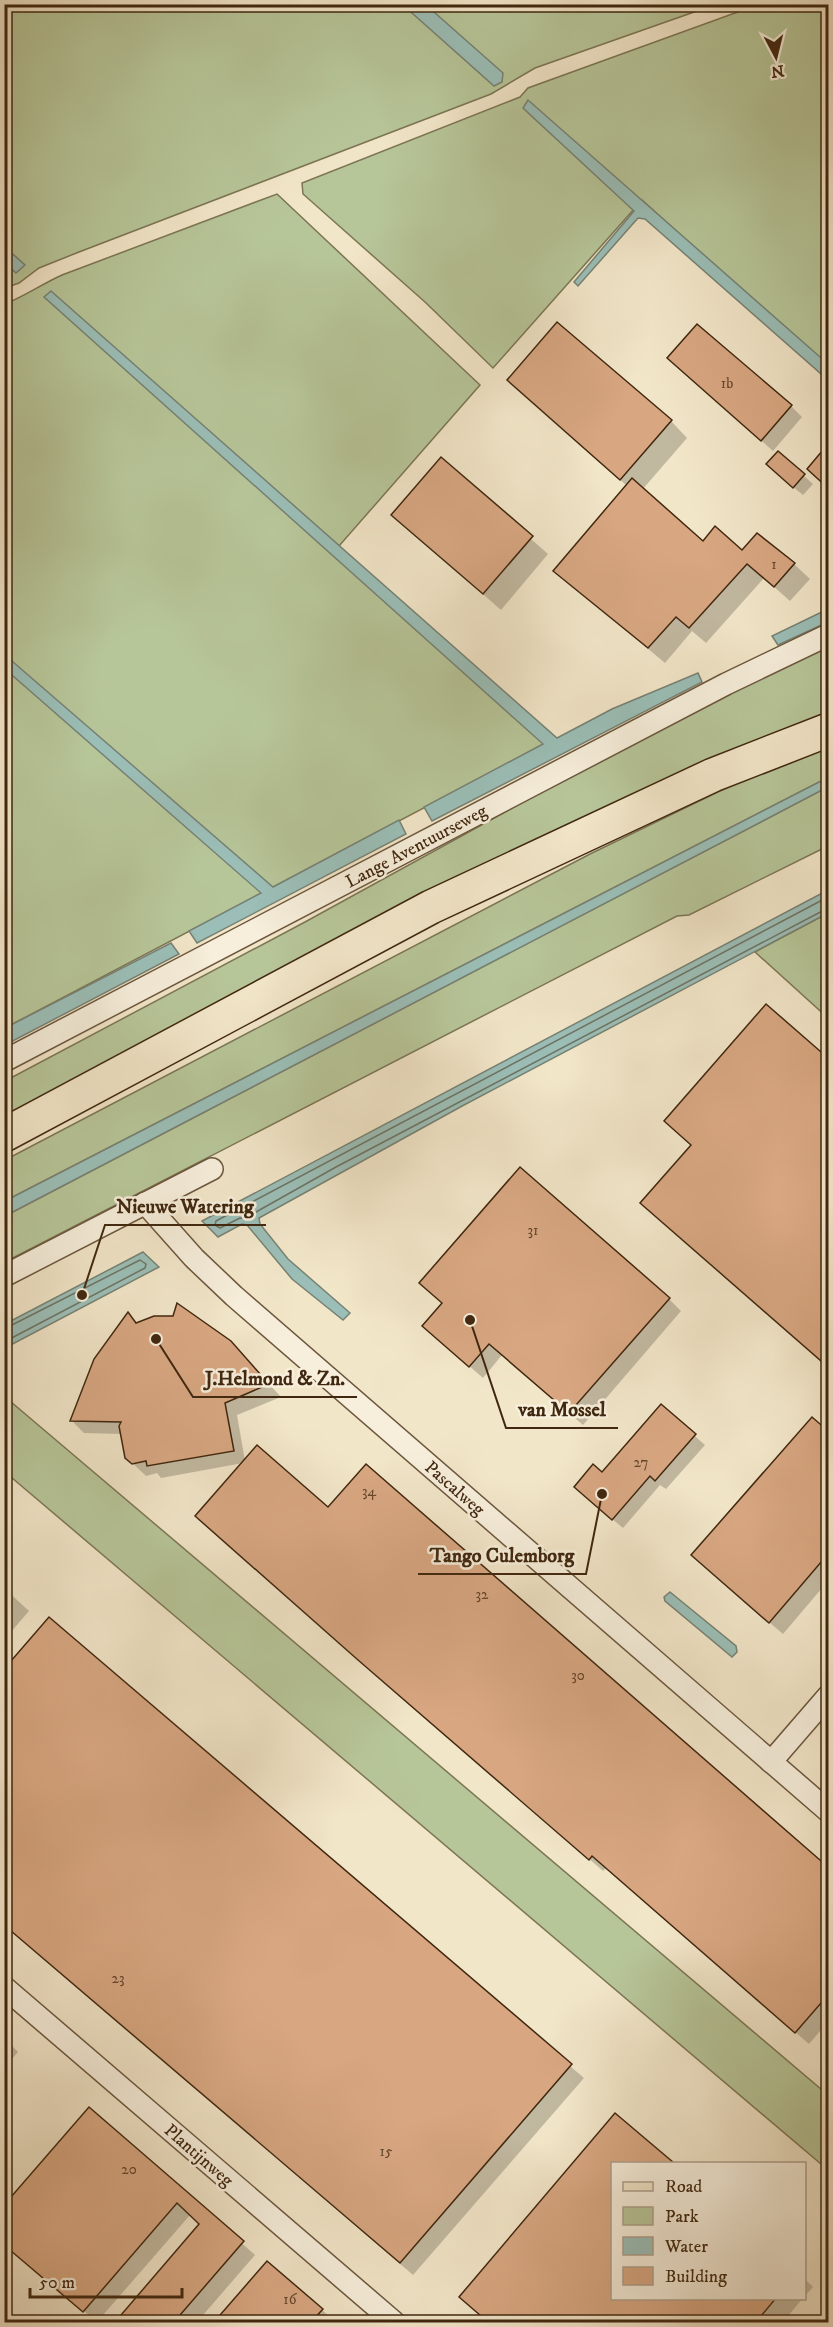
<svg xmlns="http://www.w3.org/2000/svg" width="833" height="2327" font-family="'IM FELL DW Pica',serif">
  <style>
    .green { fill: #b7c699; stroke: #7c7654; stroke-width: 1.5 }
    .water { fill: #9bbfb8; stroke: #778274; stroke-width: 1.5 }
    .shadow { fill: #0003 }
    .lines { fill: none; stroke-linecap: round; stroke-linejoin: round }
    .shore { stroke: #6e7364; stroke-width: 1.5 }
    .building { fill: #d8a782; stroke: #40270f; stroke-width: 1.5 }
    .street-casing { stroke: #6c573e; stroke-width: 24 }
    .primary-casing { stroke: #40270f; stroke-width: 36 }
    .street { stroke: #f7efdc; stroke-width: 21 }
    .primary { stroke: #f2e6c9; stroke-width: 33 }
    .labels { text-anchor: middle; stroke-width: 5; stroke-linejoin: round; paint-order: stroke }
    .number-label { font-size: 15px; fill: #66472c }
    .street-label { font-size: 18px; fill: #40270f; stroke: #f7efdc }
    .leader { fill: none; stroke: #40270f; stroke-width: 2 }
    .callout-dot { fill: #40270f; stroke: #f7efdc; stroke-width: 2 }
    .callout-label { font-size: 20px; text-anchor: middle; font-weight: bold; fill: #40270f; stroke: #f7efdc; stroke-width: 5; stroke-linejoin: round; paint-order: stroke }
  </style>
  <rect width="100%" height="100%" fill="#f2e6c9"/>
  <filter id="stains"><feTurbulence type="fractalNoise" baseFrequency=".00333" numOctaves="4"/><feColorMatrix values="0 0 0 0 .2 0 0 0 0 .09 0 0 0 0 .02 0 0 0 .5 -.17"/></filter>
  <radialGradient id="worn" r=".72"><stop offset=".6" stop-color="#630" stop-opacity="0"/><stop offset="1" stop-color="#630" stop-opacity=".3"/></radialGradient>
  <g class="green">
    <polygon points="4,5 714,5 535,68 491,94 79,252 39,268 19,283 5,288"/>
    <polygon points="757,5 828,5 828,369 642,200 493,368 425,302 303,194 302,183 510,101 520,97 528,88"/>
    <path d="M277,194L480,385L339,546L165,393L555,739L5,1028V304C25,296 42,284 62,275Z"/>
    <polygon points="828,642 828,714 5,1119 5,1081 305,922 729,689"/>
    <polygon points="828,742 828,846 689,915 677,916 5,1262 5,1216 824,789 821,781 5,1201 5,1160 590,854 809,748"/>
    <polygon points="828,913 828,1018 755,952"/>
    <polygon points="4,1396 828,2095 828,2170 5,1472"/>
  </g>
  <g class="water">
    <polygon points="403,5 426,5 503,73 502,82 494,86"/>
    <polygon points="528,100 828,364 828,380 645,219 638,218 578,286 574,282 634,211 523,108"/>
    <polygon points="5,247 25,265 16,273 5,263"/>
    <polygon points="51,291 557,738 612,709 698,673 702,682 432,821 424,807 543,744 44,297"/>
    <polygon points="828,609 828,622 778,645 772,636"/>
    <polygon points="5,655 273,887 399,820 406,834 197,943 189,931 261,893 5,669"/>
    <polygon points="821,781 824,789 5,1216 5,1201"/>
    <polygon points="828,890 828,913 464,1105 259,1218 260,1224 288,1259 350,1313 343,1320 292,1279 247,1225 242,1224 218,1237 202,1221"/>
    <polygon points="171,943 179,954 5,1045 5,1028"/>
    <polygon points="143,1252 159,1267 5,1348 5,1324"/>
    <polygon points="670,1592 736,1646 737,1652 732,1657 665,1601 664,1597"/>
  </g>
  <g class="shadow">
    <polygon points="669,358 791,406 802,417 773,451"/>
    <polygon points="509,380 671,421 687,438 642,490 703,543 794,564 810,579 790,601 764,578 706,643 692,631 665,663 555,571 627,486"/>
    <polygon points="828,446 828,487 809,469"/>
    <polygon points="778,453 813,484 803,495 776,473"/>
    <polygon points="441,460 548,554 501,610 393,515"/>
    <polygon points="766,1006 828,1060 828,1367 642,1203 692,1145"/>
    <polygon points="669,1299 681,1311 583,1425 502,1355 483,1378 437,1338"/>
    <polygon points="129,1314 138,1324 231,1342 281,1397 237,1415 245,1461 328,1509 366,1466 828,1869 828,2022 809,2044 606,1868 603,1871 210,1529 243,1463 161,1478 157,1473 146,1476 126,1457 122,1434 84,1433 71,1420"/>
    <polygon points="661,1406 705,1445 666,1489 660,1485 623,1528 585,1496"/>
    <polygon points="812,1419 828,1433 828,1581 783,1634 706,1568"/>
    <polygon points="4,1588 29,1611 4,1640"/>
    <polygon points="49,1619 584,2078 413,2275 4,1924"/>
    <polygon points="4,2038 18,2052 4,2068"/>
    <polygon points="89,2109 255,2255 197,2322 117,2322 201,2224 190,2215 97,2322 4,2245"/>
    <polygon points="615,2115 671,2164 612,2164 612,2298 803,2298 783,2322 479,2322 483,2318 461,2297"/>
    <polygon points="267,2263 336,2322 216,2322"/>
    <polygon points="804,2278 813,2287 804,2297"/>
  </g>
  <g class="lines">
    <g class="shore">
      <polyline points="828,897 216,1221 215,1225 220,1228 240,1218 251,1219 256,1212 336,1167 828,908"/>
      <polyline points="4,1329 140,1260 146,1264 145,1268 4,1342"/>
    </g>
  </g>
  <g class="building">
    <polygon points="557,322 672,420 620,480 507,380"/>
    <polygon points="697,324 792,405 761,441 667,358"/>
    <polygon points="828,444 828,488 807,469"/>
    <polygon points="778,451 805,474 793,488 766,464"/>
    <polygon points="441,457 533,536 483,594 391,515"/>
    <polygon points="632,478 703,541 715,526 742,550 757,533 795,563 774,587 747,564 689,628 676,617 648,648 553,571"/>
    <polygon points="766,1004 828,1058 828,1367 640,1203 691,1145 664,1121"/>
    <polygon points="520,1167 670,1298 569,1413 489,1344 469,1367 422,1326 442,1303 419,1283"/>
    <polygon points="177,1303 231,1341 269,1384 225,1403 234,1451 147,1466 146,1461 132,1464 125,1458 119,1426 121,1422 70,1421 94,1359 128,1312 136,1323 154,1316 173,1316"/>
    <polygon points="661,1404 696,1434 655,1481 650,1476 612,1520 574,1487 593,1464 602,1472"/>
    <polygon points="812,1417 828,1431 828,1554 769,1623 691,1555"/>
    <polygon points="257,1445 328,1507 366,1464 828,1867 828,1995 795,2033 592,1856 589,1860 358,1660 195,1516"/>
    <polygon points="49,1617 572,2064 400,2263 4,1925 4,1669"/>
    <polygon points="89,2107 244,2241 174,2322 115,2322 199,2224 177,2203 83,2312 4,2245 4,2205"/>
    <polygon points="615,2113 674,2163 612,2163 612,2298 776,2298 756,2322 488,2322 459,2297"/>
    <polygon points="267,2261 323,2309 311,2322 214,2322"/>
  </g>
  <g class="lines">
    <g class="street-casing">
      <g id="street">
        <polyline points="4,1061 726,684 828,635"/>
        <polyline points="145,1203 194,1258 234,1296 828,1811"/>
        <polyline points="4,1276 212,1169"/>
        <polyline points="771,1762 828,1696"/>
        <polyline points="4,1987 394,2322"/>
      </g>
    </g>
    <g class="primary-casing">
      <polyline id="primary" points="4,1135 431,907 713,775 828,730"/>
    </g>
    <use href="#street" class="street"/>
    <use href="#primary" class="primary"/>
  </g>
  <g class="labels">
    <g class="number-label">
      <text x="727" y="388">1b</text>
      <text x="774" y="569">1</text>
      <text x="533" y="1235">31</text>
      <text x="641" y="1467">27</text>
      <text x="369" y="1496">34</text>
      <text x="482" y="1599">32</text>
      <text x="578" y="1680">30</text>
      <text x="118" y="1983">23</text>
      <text x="386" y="2156">15</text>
      <text x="129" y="2174">20</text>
      <text x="290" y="2304">16</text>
    </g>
    <g class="street-label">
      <text transform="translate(416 846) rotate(-28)" y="6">Lange Aventuurseweg</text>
      <text transform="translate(455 1488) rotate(41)" y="6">Pascalweg</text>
      <text transform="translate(199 2155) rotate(41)" y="6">Plantijnweg</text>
    </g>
  </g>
  <path class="leader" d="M82 1295L105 1225H266M156 1339L193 1397H357M470 1320L506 1428H618M602 1494L586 1574H418"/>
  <g class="callout-dot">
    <circle cx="82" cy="1295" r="6"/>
    <circle cx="156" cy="1339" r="6"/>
    <circle cx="470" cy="1320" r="6"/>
    <circle cx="602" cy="1494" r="6"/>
  </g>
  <g class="callout-label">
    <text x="185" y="1213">Nieuwe Watering</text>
    <text x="275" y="1385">J.Helmond &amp; Zn.</text>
    <text x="562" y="1416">van Mossel</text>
    <text x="502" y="1562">Tango Culemborg</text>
  </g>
  <rect width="833" height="2327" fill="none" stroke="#f2e6c9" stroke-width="24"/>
  <rect x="6" y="6" width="821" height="2315" fill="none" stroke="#40270f" stroke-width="3"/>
  <rect x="12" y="12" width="809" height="2303" fill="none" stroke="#40270f" stroke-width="1.5"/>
  <rect x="611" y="2162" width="195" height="138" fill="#f7efdc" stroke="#ae9f8a" stroke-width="1.5"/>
  <rect x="623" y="2182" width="30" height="9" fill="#f2e6c9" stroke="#ae9f8a" stroke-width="1.5"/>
  <text x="665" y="2192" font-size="18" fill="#40270f">Road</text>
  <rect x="623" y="2207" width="30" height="18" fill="#b7c699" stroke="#ae9f8a" stroke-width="1.5"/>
  <text x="665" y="2222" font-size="18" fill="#40270f">Park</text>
  <rect x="623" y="2237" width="30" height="18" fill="#9bbfb8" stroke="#ae9f8a" stroke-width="1.5"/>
  <text x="665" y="2252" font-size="18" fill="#40270f">Water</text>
  <rect x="623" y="2267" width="30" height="18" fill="#d8a782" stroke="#ae9f8a" stroke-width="1.5"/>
  <text x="665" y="2282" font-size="18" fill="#40270f">Building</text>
  <g transform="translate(776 57) rotate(173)" stroke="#f7efdc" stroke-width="4.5" paint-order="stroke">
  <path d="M0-4.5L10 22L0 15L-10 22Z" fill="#40270f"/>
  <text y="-9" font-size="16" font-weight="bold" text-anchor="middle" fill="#40270f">N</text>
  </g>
  <path d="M30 2288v9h152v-9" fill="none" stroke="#40270f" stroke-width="3"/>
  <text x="39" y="2288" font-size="18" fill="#40270f" stroke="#f7efdc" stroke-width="4.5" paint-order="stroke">50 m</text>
  <rect width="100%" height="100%" filter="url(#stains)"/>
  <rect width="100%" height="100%" fill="url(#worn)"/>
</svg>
